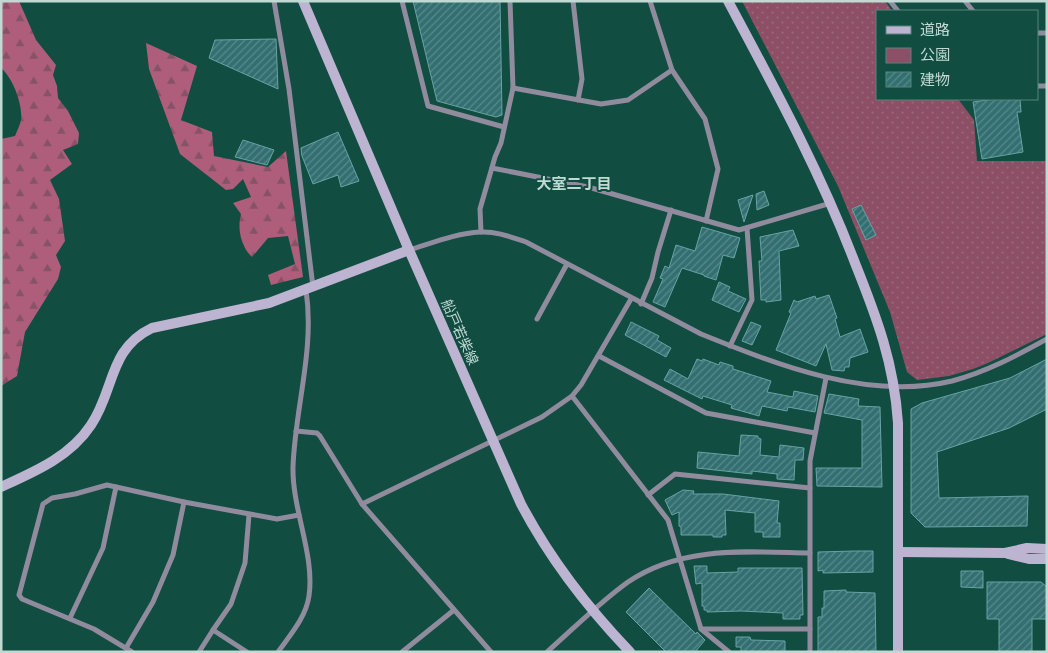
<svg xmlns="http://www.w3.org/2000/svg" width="1048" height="653" font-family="Barlow,'Noto Sans JP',sans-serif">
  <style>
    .green { fill: url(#green-dots) }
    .forest { fill: url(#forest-firs) }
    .building { fill: url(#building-hatch); stroke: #68a3a5 }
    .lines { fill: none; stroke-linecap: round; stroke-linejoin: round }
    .street { stroke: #918b9e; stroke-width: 5 }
    .secondary { stroke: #bcb4d1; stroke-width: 10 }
    .labels { text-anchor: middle; stroke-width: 4; stroke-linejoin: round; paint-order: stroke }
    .street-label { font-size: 14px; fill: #bfdad3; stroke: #124d42 }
    .neighbourhood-label { font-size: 15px; font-weight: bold; fill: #bfdad3; stroke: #124d42 }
  </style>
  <defs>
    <pattern id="green-dots" width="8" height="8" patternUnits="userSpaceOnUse" patternTransform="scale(1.25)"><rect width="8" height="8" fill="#8c4f65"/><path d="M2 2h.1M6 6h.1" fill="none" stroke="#9a687a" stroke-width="1.8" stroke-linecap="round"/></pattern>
    <pattern id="forest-firs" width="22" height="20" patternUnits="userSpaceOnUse" patternTransform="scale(1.25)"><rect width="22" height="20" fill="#ae5d7a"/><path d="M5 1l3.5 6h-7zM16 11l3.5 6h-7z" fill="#855365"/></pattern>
    <pattern id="building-hatch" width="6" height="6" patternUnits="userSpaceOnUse" patternTransform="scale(1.25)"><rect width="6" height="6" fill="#336f71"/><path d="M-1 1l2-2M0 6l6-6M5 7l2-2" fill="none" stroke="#588a8b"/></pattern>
  </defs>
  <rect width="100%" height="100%" fill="#124d42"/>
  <polygon class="green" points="742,1 885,1 892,11 877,11 877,99 958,99 974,120 977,161 1047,161 1047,334 988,363 973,369 949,376 917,380 907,372 890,312 838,186"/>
  <g class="forest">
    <path d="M1,1H19L36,40L56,65L53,75L57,86L58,98L68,111L79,133L78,144L63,150L72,164L50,180L59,199L65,241L56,255L61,267L58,279L25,332L17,376L1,386V139L15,136C17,131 20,125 21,120C23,105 13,78 1,68Z"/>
    <path d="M146,43L197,66L181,120L212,132L214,156L268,167L286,151L303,277L271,285L268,275L295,264L288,236L268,238L252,257C241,247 237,229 241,214L233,203L251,197L243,179L233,189L226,190L180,154L149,69Z"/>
  </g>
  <g class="building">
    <polygon points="413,1 500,1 502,115 496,117 437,101"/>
    <polygon points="276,39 278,89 209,58 215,40"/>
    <polygon points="994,99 1020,99 1021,112 1017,112 1023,152 982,159 973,102"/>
    <polygon points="338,132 359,181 341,187 338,175 313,184 302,156 301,148"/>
    <polygon points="243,140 274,150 267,165 235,157"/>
    <polygon points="764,191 769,205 757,210 756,194"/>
    <polygon points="753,195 744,222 738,200"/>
    <polygon points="861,205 876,235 866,240 852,209"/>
    <polygon points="702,227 740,238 734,258 723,255 716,280 704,276 704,275 682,268 665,307 653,302 663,279 660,278 665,266 669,268 676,245 695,251"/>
    <polygon points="793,230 799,246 779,251 781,300 766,302 766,300 761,300 759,261 762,261 760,237"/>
    <polygon points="719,282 730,287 728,291 746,299 739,312 712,300"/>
    <polygon points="829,295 837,318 835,319 840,337 860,329 868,352 850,358 849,367 845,367 844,371 832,370 826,344 816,366 776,350 791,313 789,312 794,300 797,302 815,296 816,299"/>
    <polygon points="631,322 659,336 657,340 671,348 666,357 625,335"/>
    <polygon points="751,322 761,326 752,345 742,341"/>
    <polygon points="697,359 702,361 703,359 719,365 720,362 733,366 733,369 771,381 767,392 793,397 794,391 818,396 815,412 788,407 787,411 762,406 759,416 731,408 732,405 703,396 702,399 664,380 670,369 688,379"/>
    <polygon points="1047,359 1047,409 1009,428 937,452 939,498 1028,496 1027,526 925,527 911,513 911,409 922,403 1010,378"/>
    <polygon points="829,394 859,399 858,406 880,407 882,487 817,486 816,468 862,468 862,420 824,413"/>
    <polygon points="741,435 758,436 758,438 761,439 760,455 779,457 780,445 804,448 803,460 795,460 794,480 777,479 777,474 752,471 752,474 697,468 698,452 739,456"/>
    <polygon points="683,490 694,491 693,494 723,494 779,501 777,523 780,523 780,537 763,537 763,532 755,532 755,513 725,510 726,535 722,535 722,537 713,537 713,535 681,535 681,527 679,526 679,512 672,515 665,500"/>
    <polygon points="854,551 873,551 873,572 823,573 823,570 818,571 818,552"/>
    <polygon points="694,566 707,566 707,573 738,572 738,568 802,568 803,615 800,615 800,619 783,619 783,613 741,611 707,612 707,610 704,610 704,606 702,606 702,583 696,584"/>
    <polygon points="961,571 983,571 983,588 961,587"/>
    <polygon points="987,582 1041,582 1047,587 1047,619 1032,619 1032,652 999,652 999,619 987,619"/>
    <polygon points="649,588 696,634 697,632 705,640 695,652 666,652 626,612"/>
    <polygon points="846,590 846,592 875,593 876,652 818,652 818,617 822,617 822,608 824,608 824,591"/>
    <polygon points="736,637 750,637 751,640 785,641 785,652 741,652 741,647 736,647"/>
  </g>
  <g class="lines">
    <g class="street">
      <polyline points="274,1 289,89 313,287"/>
      <polyline points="402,1 428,106 504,127"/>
      <polyline points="573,1 582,79 578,100"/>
      <polyline points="650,1 672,70 705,119 718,169 706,221"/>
      <polyline points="890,1 898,11"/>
      <polyline points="965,1 973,11"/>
      <polyline points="1037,33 1047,33"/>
      <polyline points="1037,86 1047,86"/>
      <polyline points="513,88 601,104 628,100 672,70"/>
      <polyline points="492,168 588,187 739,230 831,203"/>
      <polyline points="481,232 480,209 495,157 501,143 513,88 510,1"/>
      <path d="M409,250C432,243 457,233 480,232C496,231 511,237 526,242L701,334C778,365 868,401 952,381C986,372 1016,356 1047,339"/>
      <polyline points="641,304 652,278 658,252 671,210"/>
      <polyline points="537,319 567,264"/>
      <polyline points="730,346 752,300 747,228"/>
      <polyline points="599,356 706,413 815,433"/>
      <polyline points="572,396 668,520 701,629 729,652"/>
      <polyline points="296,431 317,433 320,436 362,504 491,652"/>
      <polyline points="648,495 675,474 810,488"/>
      <polyline points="362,504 542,417 572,396 581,385 631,299"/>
      <polyline points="70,618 103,548 116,487"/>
      <polyline points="701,629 810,629"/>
      <polyline points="213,630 231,604 245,563 249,515"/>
      <polyline points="126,648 153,602 173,555 184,502"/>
      <polyline points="132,652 94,629 22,599 19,595 43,504 52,498 75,494 107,485 184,502 277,519 299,515"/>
      <polyline points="199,652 213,630 247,652"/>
      <path d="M278,652C291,634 306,617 309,596C315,555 292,509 293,467C295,408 315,349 306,290"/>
      <polyline points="402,652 454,610"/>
      <path d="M547,652C573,629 600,602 628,582C682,545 749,552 810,553"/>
      <polyline points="810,652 810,461 826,378"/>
    </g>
    <g class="secondary">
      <path d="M303,1L409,250L521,504C550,559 587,607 630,652"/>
      <path d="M728,1C774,87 820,171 855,263C877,318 894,363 898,423V652"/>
      <path d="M1,487C34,472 70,457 91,425C115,390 108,349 152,328L269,303L409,250"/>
      <polyline points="899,552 1005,553 1027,548 1047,549"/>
      <polyline points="1008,554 1029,559 1047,559"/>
    </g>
  </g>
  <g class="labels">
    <g class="street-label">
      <text transform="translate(460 332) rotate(66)" y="5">船戸若柴線</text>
    </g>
    <g class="neighbourhood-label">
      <text x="574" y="189">大室二丁目</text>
    </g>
  </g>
  <rect width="1048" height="653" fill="none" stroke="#bfdad3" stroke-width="5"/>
  <rect x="876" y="10" width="162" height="90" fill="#124d42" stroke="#57857c"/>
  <rect x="886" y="26" width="25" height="8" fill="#bcb4d1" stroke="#57857c"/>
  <text x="920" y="35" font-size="15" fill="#bfdad3">道路</text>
  <rect x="886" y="48" width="25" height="15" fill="#8c4f65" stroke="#57857c"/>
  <text x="920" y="60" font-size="15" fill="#bfdad3">公園</text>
  <rect x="886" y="72" width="25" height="15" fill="url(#building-hatch)" stroke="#57857c"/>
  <text x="920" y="85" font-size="15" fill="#bfdad3">建物</text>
</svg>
